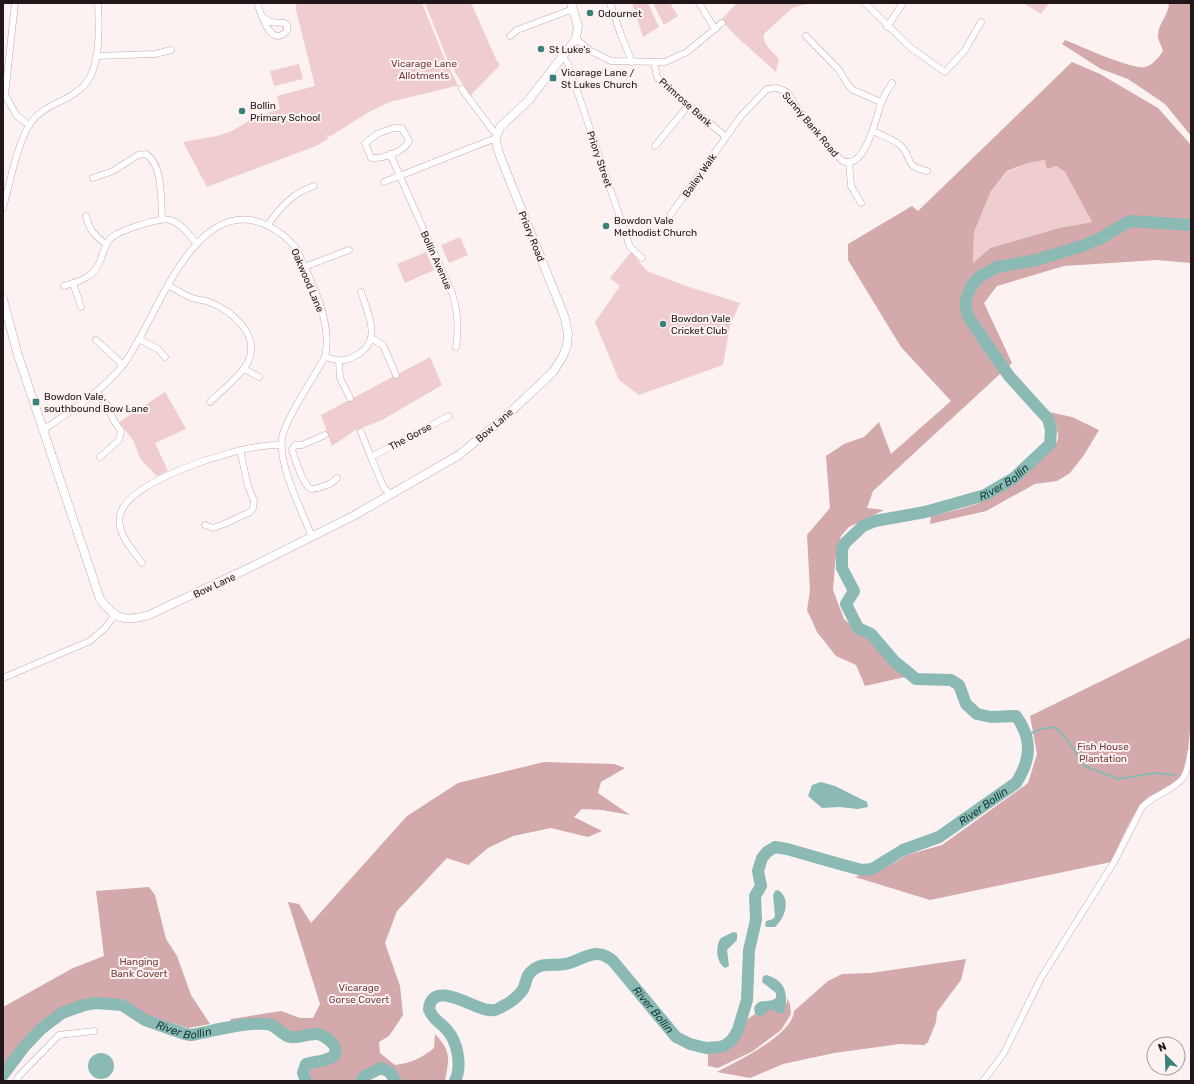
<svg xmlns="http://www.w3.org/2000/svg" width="1194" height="1084" font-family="Rubik,sans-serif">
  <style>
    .green { fill: #efcccd }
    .forest { fill: #d3a9ab; fill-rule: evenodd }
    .water { fill: #8bb9b4 }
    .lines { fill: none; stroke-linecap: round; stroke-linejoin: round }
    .stream { stroke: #8bb9b4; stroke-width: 2 }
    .river { stroke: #8bb9b4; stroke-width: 12 }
    .street-casing { stroke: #c6abac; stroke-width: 7 }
    .secondary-casing { stroke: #c6abac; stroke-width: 9 }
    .street { stroke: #fff; stroke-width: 6 }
    .secondary { stroke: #fff; stroke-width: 8 }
    .poi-dot { fill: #3a817b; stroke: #fdf2f2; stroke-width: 1.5 }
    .labels { text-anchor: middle; stroke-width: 4; stroke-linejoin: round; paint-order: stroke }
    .poi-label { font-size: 10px; fill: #211718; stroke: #fdf2f2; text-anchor: start }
    .park-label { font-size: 10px; fill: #743b40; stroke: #fdf2f2 }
    .street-label { font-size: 10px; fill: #211718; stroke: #fdf2f2 }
    .water-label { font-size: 11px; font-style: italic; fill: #0b3835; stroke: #fdf2f2 }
  </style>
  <rect width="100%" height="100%" fill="#fdf2f2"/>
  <g class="green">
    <polygon points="299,3 422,3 445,60 459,87 456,86 390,102 369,112 329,137 327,133 328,139 316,146 207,187 183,142 217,136 232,131 255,117 280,109 277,96 315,86 296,10 296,5"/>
    <polygon points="425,3 471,3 497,61 500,65 470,96 448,61"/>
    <polygon points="632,3 648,3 659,27 643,37"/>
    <polygon points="653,3 670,3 678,16 664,25"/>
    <path d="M737,3L806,4L792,8L764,34C762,44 773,52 779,59L776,72L738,38L721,20Z"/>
    <polygon points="1023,3 1049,3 1041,14"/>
    <polygon points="299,64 303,79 274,86 270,71"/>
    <polygon points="1045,160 1065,172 1092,222 1059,228 990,248 973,263 974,232 991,191 1007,172 1028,163"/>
    <polygon points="460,237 468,255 449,263 441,245"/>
    <polygon points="426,252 434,270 405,283 397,264"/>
    <polygon points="631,252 647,271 686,286 740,303 730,326 723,365 639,395 619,380 595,322 620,286 610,278"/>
    <polygon points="430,357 442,385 382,420 354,431 332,446 321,415"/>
    <polygon points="165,392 186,429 155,443 168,471 157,476 141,460 133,440 119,422"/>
  </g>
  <g class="forest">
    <path d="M1169,3H1191V136L1165,104L1128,79L1101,69L1062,44L1065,40C1080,46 1132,70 1145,67C1153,65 1159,57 1163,51C1162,46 1158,41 1158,36C1158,23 1169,15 1169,3Z"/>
    <path d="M1072,62L1100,74L1158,108L1191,145V263L1157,260L1064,266L997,286L984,303L1012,363L873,491L867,508L884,510L849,527L841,536L836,554L833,590L844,619L857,631L871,636L880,652L905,677L865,686L856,665L836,656L817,632L807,610L810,591L807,535L830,508L826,456L844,444L864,437L879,422L891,454L951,401L901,347L848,260V244L912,206L918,211ZM1045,160L1047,169L1056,166L1065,172L1092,222L1059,228L990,248L973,263L974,232L991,191L1007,171L1028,163Z"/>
    <path d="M1049,412L1072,417L1099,430L1084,455L1070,473L1057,481L1035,484L986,511L930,524L931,516C947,512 964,509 979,503C996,496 1055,456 1058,438C1059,428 1053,420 1049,412Z"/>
    <path d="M1191,637C1191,673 1194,745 1182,776C1177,786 1155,792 1147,798C1135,807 1118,847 1111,862L930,900L855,877L892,864L907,855L942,845L1028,783L1037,754L1030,716Z"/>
    <path d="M544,762L614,764L625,768L601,782L598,793L630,815L602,810L582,809L574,817L602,831L588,837L551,828L513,836L488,848L468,865L447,858L397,911L385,943L400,986L403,1015L389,1036L379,1042L380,1053L395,1065C411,1063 422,1058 434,1048L435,1034C452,1053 449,1057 445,1081H397L389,1069L381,1065L360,1073L354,1081H310V1067L338,1051L337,1041L324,1031L305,1032L295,1035C266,1016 261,1021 229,1025L231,1019L281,1011L300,1018H313L320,1004L288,902L299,904L311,923L407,816L458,783Z"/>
    <polygon points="149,887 155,895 166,939 177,956 191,995 210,1024 188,1028 149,1016 126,1002 109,998 92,998 75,1003 58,1012 27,1039 3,1066 3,1007 73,968 104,956 96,891"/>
    <path d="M966,959L961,980L937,1012L936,1022L928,1042L924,1045L900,1044L834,1053L783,1064L750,1078L717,1072C736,1062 793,1035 794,1011L828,981L842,974L871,973Z"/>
    <polygon points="787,998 790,1004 791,1014 781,1030 753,1051 718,1068 708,1066 708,1049 725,1049 736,1040 745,1021 755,1014 757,1016 770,1008 777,1011 787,1003"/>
  </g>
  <g class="water">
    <polygon points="821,782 835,786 867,802 868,807 858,809 839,807 822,808 808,796 812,785"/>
    <path d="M778,890C792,899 785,918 775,927H767L765,926L766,921L773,919L775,916L773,895L775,891Z"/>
    <path d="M733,932L737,933V940L727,950L729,966L725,968C716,962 715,946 721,938Z"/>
    <path d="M767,975C786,981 788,994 785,1011L781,1014C765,1005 773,1010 759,1017L755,1014L754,1008C759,997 768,1004 776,998V993L762,982L763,976Z"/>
    <circle cx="101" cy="1066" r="13"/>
  </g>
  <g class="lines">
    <polyline class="stream" points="1027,735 1041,729 1055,727 1068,741 1085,766 1118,779 1155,773 1176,775"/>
    <g class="river">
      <path id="s1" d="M3,1075L24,1047L41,1029L62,1013L84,1005L96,1003L122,1005L145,1020L185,1034L191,1035C213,1031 244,1022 266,1024C276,1024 281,1035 290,1037C299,1039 307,1033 317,1034C325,1035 343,1048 332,1057C326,1061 313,1062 306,1064L303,1073L306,1081"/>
      <polyline points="361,1081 365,1076 381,1068 390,1072 395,1081"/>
      <path id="s2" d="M455,1081C462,1067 458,1042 447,1030C440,1021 434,1022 429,1009C432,978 476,1010 489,1010C494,1011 499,1009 503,1006C510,1003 517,997 522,991C527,984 525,975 533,970C542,962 554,966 565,964C576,962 586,954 597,954C604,954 608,957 613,961L676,1037L690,1044L706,1048L719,1047L724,1046L732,1040L738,1030L747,1000L749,950L756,920L755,896L761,886L758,871L762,858L767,852L775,847L787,849L843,865L862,870L872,869L903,850L939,837L1016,783C1031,760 1033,739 1016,716L991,717L977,714L966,704L959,685L951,680L916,679L894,661L871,634L858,628L846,604L854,591L842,568V549L845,543L863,526L875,521L925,512L985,495L1014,478L1050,444L1051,430L1048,419L1009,376L969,318L966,308V299L972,285L979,277L997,267L1036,260L1082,246L1099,239L1130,221L1191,225"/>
    </g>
    <g class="street-casing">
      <g id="street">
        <polyline points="15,3 5,95 17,116 29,125"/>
        <path d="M257,3C261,13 270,49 287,31V25L284,23L270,22L263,17"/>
        <polyline points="610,3 621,35 632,62"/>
        <polyline points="699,3 715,29"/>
        <polyline points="865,3 911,48 945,72 965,50 981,22"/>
        <polyline points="887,27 903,3"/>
        <polyline points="510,36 517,30 573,9"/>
        <polyline points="806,36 839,70 848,85 853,90 881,102"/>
        <polyline points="576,39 591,51 611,61 665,62 687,52 722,23"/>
        <polyline points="96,56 155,54 171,50"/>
        <polyline points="563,56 568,64 630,247 642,258"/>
        <polyline points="654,62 657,77 661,82 726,137"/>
        <polyline points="462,89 493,131 498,132"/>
        <path d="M394,128H402L409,141C404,152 382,159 371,158L365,143L379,133Z"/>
        <path d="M873,131C881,135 894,139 901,146C914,159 902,165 927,171"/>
        <polyline points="655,146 688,106"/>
        <path d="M390,154L452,293C458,311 459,329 456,347"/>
        <polyline points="849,162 851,186 861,203"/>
        <path d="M93,178L113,171L138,155L146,154C163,165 161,200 162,219"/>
        <polyline points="384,182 496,138"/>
        <path d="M3,208C9,186 18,141 30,124C38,111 53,105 67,98C74,94 81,90 86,83C101,65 99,25 98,3"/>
        <path d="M671,214L741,116L767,89L777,88L787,92L798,109L836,155C838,157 841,160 843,161C865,171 877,115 881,103C884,96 888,89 892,83"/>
        <path d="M86,216C89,230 95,236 106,244"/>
        <path d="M268,225C280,207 293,193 314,186"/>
        <polyline points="304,267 349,250"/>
        <polyline points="73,283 81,307"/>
        <path d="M168,285C175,289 184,295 192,298C197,300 202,300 207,301C231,310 261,334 248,362C241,376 220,392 210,402"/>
        <path d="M64,286C81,281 95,277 101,259C103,252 105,245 110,239C117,231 160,217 170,220C181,223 190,236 197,244"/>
        <polyline points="139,339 158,349 165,357"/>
        <polyline points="372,339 383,345 396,375"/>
        <polyline points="96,340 123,365"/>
        <path d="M325,357C337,361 344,362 355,356C383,341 369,317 361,292"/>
        <polyline points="339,361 340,378 350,398"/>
        <polyline points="244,369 259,377"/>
        <polyline points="97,392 107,405 114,421 121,431 119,440 100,457"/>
        <path d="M43,430C71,411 101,392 123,365C154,325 187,210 251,220C270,224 284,234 296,248C311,280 333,322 325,357C314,377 286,418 282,438C278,465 302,511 312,537"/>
        <polyline points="361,432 371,457"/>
        <path d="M325,435L302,445H295L292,450C295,458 303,487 312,489C314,489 318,488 321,487C327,485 333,484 337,478"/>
        <polyline points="391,494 384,488 371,457 449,416"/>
        <polyline points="205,525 213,528 224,524 250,512 253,508 254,501 248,486 240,450"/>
        <path d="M142,563C132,549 116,533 120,515C127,481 232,449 264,446C270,445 276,445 282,445"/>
        <polyline points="3,678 90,641 105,628 114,616"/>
        <polyline points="17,1081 18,1077 59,1035 94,1031"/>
        <path d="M983,1081L1004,1053L1041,978L1114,862L1142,807C1153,795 1174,790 1183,778C1188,772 1189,759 1191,751"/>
      </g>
    </g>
    <g class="secondary-casing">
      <path id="secondary" d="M3,299L17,352L100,599C116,620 124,622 149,615L255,565L355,515L459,455L503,419L553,372L563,356L567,345L568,334L565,318L502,161L497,147L496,138L500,127L528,101L576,39L578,26L571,3"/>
    </g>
    <use href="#street" class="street"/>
    <use href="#secondary" class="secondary"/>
  </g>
  <g class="poi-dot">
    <circle cx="590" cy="13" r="4"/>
    <circle cx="541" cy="49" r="4"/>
    <rect x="549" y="74" width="8" height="8" rx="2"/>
    <circle cx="242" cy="111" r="4"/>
    <circle cx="606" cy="226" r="4"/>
    <circle cx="663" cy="324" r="4"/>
    <rect x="32" y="398" width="8" height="8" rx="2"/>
  </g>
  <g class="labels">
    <g class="poi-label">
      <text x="598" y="17">Odournet</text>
      <text x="549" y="53">St Luke's</text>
      <text x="561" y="76">Vicarage Lane /<tspan x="561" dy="12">St Lukes Church</tspan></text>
      <text x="250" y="109">Bollin<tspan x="250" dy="12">Primary School</tspan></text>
      <text x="614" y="224">Bowdon Vale<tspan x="614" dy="12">Methodist Church</tspan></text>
      <text x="671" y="322">Bowdon Vale<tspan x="671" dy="12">Cricket Club</tspan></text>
      <text x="44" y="400">Bowdon Vale,<tspan x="44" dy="12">southbound Bow Lane</tspan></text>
    </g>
    <g class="park-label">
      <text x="424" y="67">Vicarage Lane<tspan x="424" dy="12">Allotments</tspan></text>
      <text x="1103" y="750">Fish House<tspan x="1103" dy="12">Plantation</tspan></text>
      <text x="139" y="965">Hanging<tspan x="139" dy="12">Bank Covert</tspan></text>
      <text x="359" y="991">Vicarage<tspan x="359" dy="12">Gorse Covert</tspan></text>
    </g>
    <g class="street-label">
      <text transform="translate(686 102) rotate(42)" y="4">Primrose Bank</text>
      <text transform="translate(811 124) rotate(50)" y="4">Sunny Bank Road</text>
      <text transform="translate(600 159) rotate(71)" y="4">Priory Street</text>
      <text transform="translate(699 175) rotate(-55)" y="4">Bailey Walk</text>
      <text transform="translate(532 236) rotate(68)" y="4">Priory Road</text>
      <text transform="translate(437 260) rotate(66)" y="4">Bollin Avenue</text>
      <text transform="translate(308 280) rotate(67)" y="4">Oakwood Lane</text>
      <text transform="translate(494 425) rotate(-41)" y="4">Bow Lane</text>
      <text transform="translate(410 436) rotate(-28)" y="4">The Gorse</text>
      <text transform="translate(214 585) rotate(-25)" y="4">Bow Lane</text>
    </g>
    <g class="water-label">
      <text dy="4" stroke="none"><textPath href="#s2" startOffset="1471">River Bollin</textPath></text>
      <text dy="4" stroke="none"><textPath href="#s2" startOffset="894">River Bollin</textPath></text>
      <text dy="4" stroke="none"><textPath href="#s2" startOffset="364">River Bollin</textPath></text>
      <text dy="4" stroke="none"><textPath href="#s1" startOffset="216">River Bollin</textPath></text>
    </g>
  </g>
  <rect width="1194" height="1084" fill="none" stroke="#211718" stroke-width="8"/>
  <g transform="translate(1166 1056) rotate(337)"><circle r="19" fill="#fdf2f2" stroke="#a59a9b"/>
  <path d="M0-3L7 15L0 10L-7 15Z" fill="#3a817b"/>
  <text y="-6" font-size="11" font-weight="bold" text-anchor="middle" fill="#211718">N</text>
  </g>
</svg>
